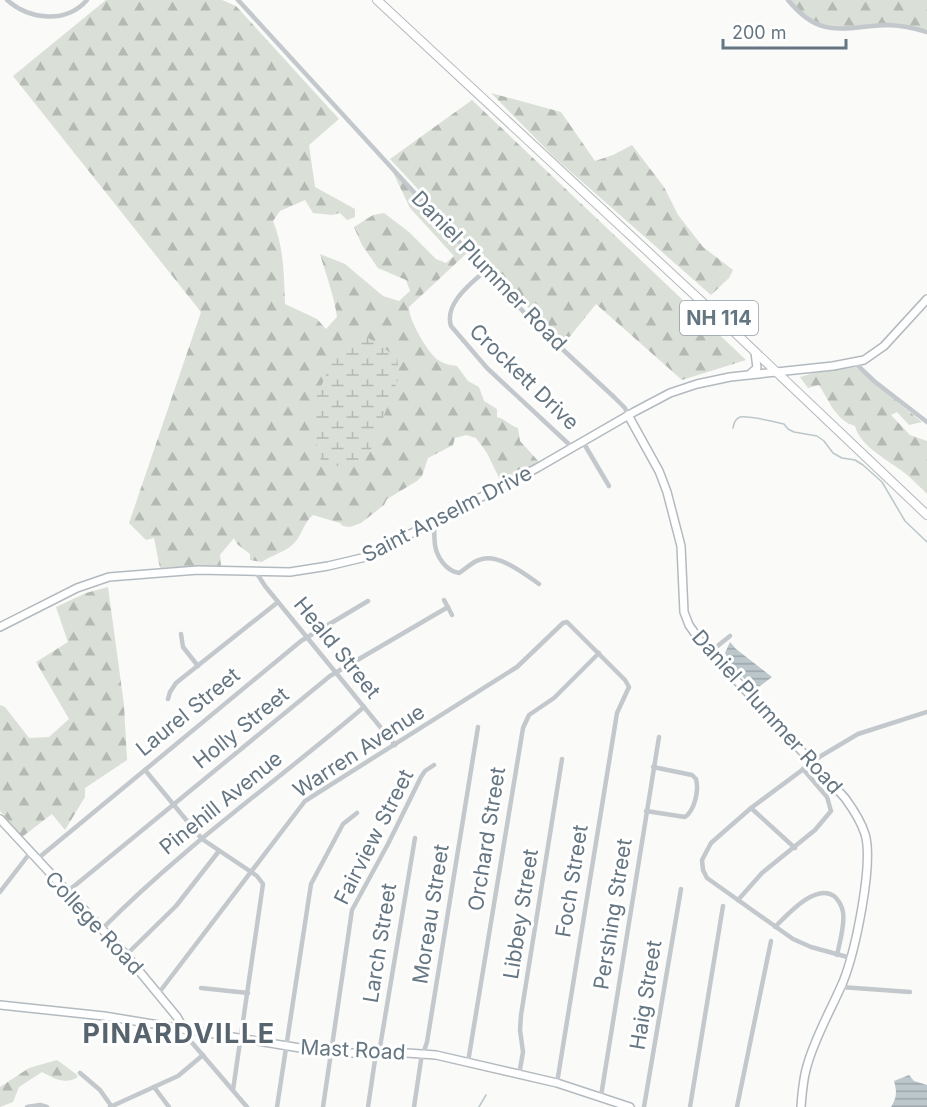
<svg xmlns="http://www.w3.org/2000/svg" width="927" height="1107" font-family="Inter,sans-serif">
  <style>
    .forest { fill: url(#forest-firs) }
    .wetland { fill: url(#wetland-marsh) }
    .water { fill: url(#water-rules) }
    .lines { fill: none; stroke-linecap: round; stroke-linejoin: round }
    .stream { stroke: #bbc7cb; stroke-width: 1.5 }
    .secondary-casing { stroke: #b3babf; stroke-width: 10 }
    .primary-casing { stroke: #b5babe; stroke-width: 10 }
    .street { stroke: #c3c8cc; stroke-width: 4.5 }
    .secondary { stroke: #fff; stroke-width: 7 }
    .primary { stroke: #fff; stroke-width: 8 }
    .labels { text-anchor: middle; stroke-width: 6; stroke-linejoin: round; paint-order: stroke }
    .shield { fill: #fff; stroke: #939fa8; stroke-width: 1.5 }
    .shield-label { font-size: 20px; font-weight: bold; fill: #657683 }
    .street-label { font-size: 21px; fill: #657683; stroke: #fff }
    .district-label { font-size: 27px; font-weight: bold; letter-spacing: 1.5px; fill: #57646e; stroke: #fff }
  </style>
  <defs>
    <pattern id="forest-firs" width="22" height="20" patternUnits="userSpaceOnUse" patternTransform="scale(1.5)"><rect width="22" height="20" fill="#dadfd7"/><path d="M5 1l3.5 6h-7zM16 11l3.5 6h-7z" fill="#b4b9b4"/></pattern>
    <pattern id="wetland-marsh" width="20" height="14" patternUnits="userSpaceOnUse" patternTransform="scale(1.5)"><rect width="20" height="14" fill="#dadfd7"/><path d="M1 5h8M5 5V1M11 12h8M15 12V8" fill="none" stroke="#b4b9b4"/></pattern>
    <pattern id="water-rules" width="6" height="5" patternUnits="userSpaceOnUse" patternTransform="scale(1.5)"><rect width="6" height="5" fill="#bbc7cb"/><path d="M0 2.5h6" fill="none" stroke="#9ca6aa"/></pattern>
  </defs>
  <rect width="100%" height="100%" fill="#fafaf8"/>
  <g class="forest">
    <path d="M106,0H222L236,6L339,119L309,145L315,187L355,209V217L347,220L340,213L332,215L313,213L305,200L280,211L273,221C284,247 284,277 285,304L317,319L326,329L337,317C334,295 326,275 320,254L345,264L383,296L399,301L410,291L406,280L378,268L362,245L354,227L373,215L384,213L409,232L436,259L446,263L454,256L410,208L390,166L467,253L409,307C408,319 428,353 438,360C444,364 450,365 457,366L468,381L479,387L484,401L497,409V417C505,419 510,426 518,428L520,441L540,463L502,484L487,453L476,438L466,435L455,438L453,445L428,458L422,476L417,481L387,499L384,505L361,523L350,527L343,526L340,523L313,515C302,524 302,538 291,546C284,552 270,556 262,562L250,560V554L237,544L234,538L220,555L221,566L160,568L154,538L146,540L129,523L201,312L13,76Z"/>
    <polygon points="788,0 927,0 927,28 926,31 902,26 840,30 813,21"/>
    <polygon points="491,93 561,112 595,161 613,155 632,145 664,187 678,215 703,247 733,270 729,278 711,295 555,158"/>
    <polygon points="472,100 746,360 682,380 596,304 563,345 390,159"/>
    <path d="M855,367L922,422L909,425L897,412L891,415L910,435L927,441V494C920,487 913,480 906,474C890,461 860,447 855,426C836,421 828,399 819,385L808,388L800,377L813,373Z"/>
    <polygon points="108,587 124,705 127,760 85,788 85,797 65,830 52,814 22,837 0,811 0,705 5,707 29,738 49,737 69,719 36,662 68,642 56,607 86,593"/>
    <path d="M57,1060L76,1074L78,1077C65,1085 55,1079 42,1072L19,1087L13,1102L0,1107V1087L29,1068Z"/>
  </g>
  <polygon class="wetland" points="364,335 397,357 399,377 371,449 356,462 324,469 317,449 315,400 337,350"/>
  <g class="water">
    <polygon points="730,642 736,649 772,677 756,689 736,671 725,653"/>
    <path d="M909,1075L914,1081L927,1085V1107H891C897,1098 897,1091 894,1081Z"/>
  </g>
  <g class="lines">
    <g class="stream">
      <path d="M733,428C734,423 735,419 740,417C749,415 774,422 784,424L788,429L794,432L817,436L824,441L833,453L842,458L855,460L863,465L882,482L905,521L927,542"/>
      <polyline points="479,1107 486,1095"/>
    </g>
    <g class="secondary-casing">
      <g id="secondary">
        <polyline points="751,373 757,368 755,352"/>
        <path d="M628,415L659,471L667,492L681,546L684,612L689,625L701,642L845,798C853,809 861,821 865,834C874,864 855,952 843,982C831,1010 815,1037 807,1066C803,1079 802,1093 801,1107"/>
        <polyline points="0,627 77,588 109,577 198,570 290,572 328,566 366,557 537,468 634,412 670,393 697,384 730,377 833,366 864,360 884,346 927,299"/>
        <polyline points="0,819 126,955 177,1017 184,1029"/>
        <polyline points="0,1005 104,1016 331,1053 407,1053 436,1055 557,1083 630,1107"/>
      </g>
    </g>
    <g class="primary-casing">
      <polyline id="primary" points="377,0 729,327 927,515"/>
    </g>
    <g class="street">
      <path d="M7,0C30,20 66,24 87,0"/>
      <polyline points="238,0 531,320 615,398 625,408 628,415"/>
      <path d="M788,0C821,40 842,27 886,25C900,25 914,28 927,32"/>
      <path d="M485,271C470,284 444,304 451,326L487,368L573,448"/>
      <polyline points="855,363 874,381 927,422"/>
      <polyline points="583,442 609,486"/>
      <path d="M434,522C435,538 432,549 443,563C448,569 452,572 459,573C466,569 472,562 479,560C497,552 525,574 539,584"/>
      <polyline points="256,572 265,586 395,745"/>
      <polyline points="444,600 452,615"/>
      <polyline points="181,634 183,647 198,666"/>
      <polyline points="710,652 730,636"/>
      <polyline points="168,699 170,692 176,683 278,602"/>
      <polyline points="145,770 202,839 257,876 263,884 233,1090"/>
      <polyline points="751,808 795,848"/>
      <path d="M646,811L685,817C695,810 699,790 696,779L692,775L653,767"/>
      <polyline points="36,860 301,641 368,601"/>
      <polyline points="0,892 30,853"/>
      <polyline points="67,892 330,676 448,607"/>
      <polyline points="738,900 762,873 815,830 831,811 827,797 803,769"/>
      <path d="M775,927C787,915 815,883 834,896C838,899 842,906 843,912C845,925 840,941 837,955"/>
      <path d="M102,929C183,847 277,781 364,707"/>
      <polyline points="126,955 176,906 219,851"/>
      <polyline points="851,958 811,947 793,939 707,878 703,870 702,860 711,843 751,808 821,756 858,734 927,712"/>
      <polyline points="841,987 910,992"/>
      <polyline points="201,988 248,993"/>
      <polyline points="158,994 305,801 517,667 563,623 567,622 625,680 629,687 617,713 557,1083"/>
      <polyline points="184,1029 188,1038 247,1107"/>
      <polyline points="379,1053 415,838"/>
      <polyline points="468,1062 523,728 529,715 554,698 599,653"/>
      <polyline points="80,1073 100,1090 112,1107"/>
      <polyline points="519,1075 523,1052 520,1030 521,1015 562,759"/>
      <polyline points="154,1087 169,1107"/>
      <polyline points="601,1096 659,737"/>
      <polyline points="27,1107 40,1105 47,1107"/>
      <polyline points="110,1107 178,1076 203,1055"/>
      <polyline points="277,1107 311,884 343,824 357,813"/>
      <polyline points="323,1107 352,910 388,844 421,777 425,771 434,765"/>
      <polyline points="368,1107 376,1053"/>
      <polyline points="414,1107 421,1060 427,1042 478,727"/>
      <polyline points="644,1107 681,889"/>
      <polyline points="690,1107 723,906"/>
      <polyline points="737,1107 771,941"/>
    </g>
    <use href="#secondary" class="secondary"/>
    <use href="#primary" class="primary"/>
  </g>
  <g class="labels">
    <rect class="shield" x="680" y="301" width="78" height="34" rx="4.5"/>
    <g class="shield-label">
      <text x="719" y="325">NH 114</text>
    </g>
    <g class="street-label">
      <text transform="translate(489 271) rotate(46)" y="7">Daniel Plummer Road</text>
      <text transform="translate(524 377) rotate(44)" y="7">Crockett Drive</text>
      <text transform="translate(447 514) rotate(-27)" y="7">Saint Anselm Drive</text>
      <text transform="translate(337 648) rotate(51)" y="7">Heald Street</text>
      <text transform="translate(188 712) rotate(-39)" y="7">Laurel Street</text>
      <text transform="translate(767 712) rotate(48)" y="7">Daniel Plummer Road</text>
      <text transform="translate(241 728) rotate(-39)" y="7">Holly Street</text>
      <text transform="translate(359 751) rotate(-33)" y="7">Warren Avenue</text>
      <text transform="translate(221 803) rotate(-39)" y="7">Pinehill Avenue</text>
      <text transform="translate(374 837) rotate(-63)" y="7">Fairview Street</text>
      <text transform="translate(487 839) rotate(-81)" y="7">Orchard Street</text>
      <text transform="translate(572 881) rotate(-81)" y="7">Foch Street</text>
      <text transform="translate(431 914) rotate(-81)" y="7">Moreau Street</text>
      <text transform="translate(521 914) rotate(-81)" y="7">Libbey Street</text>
      <text transform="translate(613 914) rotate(-81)" y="7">Pershing Street</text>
      <text transform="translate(94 923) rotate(47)" y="7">College Road</text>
      <text transform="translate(380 943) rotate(-81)" y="7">Larch Street</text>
      <text transform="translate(646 995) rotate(-81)" y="7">Haig Street</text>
      <text transform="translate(353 1050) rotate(3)" y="7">Mast Road</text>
    </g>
    <g class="district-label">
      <text x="179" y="1043">PINARDVILLE</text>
    </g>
  </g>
  <path d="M723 39v9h123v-9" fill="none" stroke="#657683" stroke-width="3"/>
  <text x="732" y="39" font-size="18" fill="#657683" stroke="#ffffff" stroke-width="4.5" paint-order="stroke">200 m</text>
</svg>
